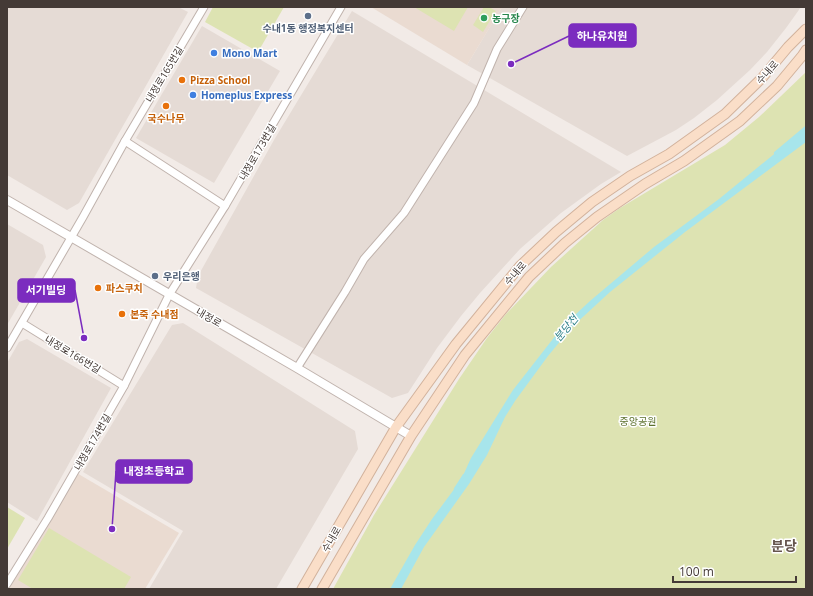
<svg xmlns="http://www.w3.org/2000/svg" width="813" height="596" font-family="'Open Sans','Noto Sans KR',sans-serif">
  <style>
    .residential { fill: #e5dbd5 }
    .education { fill: #eadbd1 }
    .green { fill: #dde3b2 }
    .water { fill: #a7e5eb }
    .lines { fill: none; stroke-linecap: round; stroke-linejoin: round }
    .stream { stroke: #a7e5eb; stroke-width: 2.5 }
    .minor-casing { stroke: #c0b3ad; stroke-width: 9 }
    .tertiary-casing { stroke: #c0b3ad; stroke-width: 10 }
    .secondary-casing { stroke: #d2b29c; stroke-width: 11 }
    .minor { stroke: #fff; stroke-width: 7 }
    .tertiary { stroke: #fff; stroke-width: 8 }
    .secondary { stroke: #fadec8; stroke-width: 9 }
    .service-dot { fill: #5c6f8a; stroke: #fff; stroke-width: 1.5 }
    .leisure-dot { fill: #2e9e5b; stroke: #fff; stroke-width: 1.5 }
    .shop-dot { fill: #3f7fe0; stroke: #fff; stroke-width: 1.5 }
    .food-dot { fill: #e8710a; stroke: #fff; stroke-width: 1.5 }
    .labels { text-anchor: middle; stroke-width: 3; stroke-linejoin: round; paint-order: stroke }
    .leisure-label { font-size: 10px; font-weight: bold; fill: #27864d; stroke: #fff; text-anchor: start }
    .service-label { font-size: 10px; font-weight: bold; fill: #4e5e75; stroke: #fff }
    .shop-label { font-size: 10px; font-weight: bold; fill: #366cbe; stroke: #fff; text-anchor: start }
    .street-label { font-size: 10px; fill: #443a36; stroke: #fff }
    .food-label { font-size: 10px; font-weight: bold; fill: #c56008; stroke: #fff; text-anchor: start }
    .park-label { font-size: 10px; fill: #5d722e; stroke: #fff }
    .water-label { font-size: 11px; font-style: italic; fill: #2f818a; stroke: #fff }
    .district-label { font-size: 14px; font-weight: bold; fill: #66554e; stroke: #fff }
    .leader { fill: none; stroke: #7b2cbf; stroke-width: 1.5 }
    .callout-dot { fill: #7b2cbf; stroke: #fff; stroke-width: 1.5 }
    .callout { fill: #7b2cbf; stroke: #7b2cbf; stroke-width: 1.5 }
    .callout-label { font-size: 11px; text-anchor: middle; font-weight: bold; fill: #fff }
  </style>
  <rect width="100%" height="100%" fill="#f2ebe7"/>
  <g class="residential">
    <polygon points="7,7 178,7 188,12 79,203 67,210 7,175"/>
    <polygon points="502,7 801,7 786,28 767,52 750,70 717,100 694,118 676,130 627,156 467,65"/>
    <polygon points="352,11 621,172 601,184 561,213 520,249 480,293 461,316 437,348 408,393 392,398 196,288 198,276 274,140"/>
    <polygon points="202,26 280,71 214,183 136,138"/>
    <polygon points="7,224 43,245 46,257 7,325"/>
    <polygon points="183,323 355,431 358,449 276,589 149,589 183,531 83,472 172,325"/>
    <polygon points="27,339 111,388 37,521 7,502 7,363 19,342"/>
  </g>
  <g class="education">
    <polygon points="371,7 502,7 467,65"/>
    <polygon points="75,472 179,533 145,589 7,589"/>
  </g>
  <g class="green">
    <polygon points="213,7 284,7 258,52 205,22"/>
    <polygon points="414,7 468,7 454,31"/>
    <polygon points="484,7 489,7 496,11 483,32 473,25"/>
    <polygon points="806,72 806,589 333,589 374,515 459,379 487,338 506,314 551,267 603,220 620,208 725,145 759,117"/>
    <polygon points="7,507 25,518 7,549"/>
    <polygon points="49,528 131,577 124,589 33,589 18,580"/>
  </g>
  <polygon class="water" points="806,128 806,142 685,232 610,292 572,327 548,356 515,401 505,417 487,455 469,484 424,547 401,589 390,589 415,545 432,519 461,480 471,458 513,390 563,326 590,301 654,247 719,199"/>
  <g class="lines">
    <g class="stream">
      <polyline points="775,153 806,127"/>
      <polyline points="455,489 464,475"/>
    </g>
    <g class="minor-casing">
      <g id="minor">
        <polyline points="125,141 225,206"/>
        <polyline points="22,323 124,386"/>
        <polyline points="7,348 83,217 125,141 204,7"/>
        <polyline points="297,368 345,292 364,259 404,213 474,103 497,49 523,7"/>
        <polyline points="7,584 48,518 124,386 169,295 225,206 341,7"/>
      </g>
    </g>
    <g class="tertiary-casing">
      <polyline id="tertiary" points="7,200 297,368 411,436"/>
    </g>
    <g class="secondary-casing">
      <g id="secondary">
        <polyline points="302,589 396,427 456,344 520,266 556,232 592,202 630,176 669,154 725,114 762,78 788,47 806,29"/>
        <polyline points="322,589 411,436 465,355 529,277 565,243 597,217 645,184 684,161 740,121 777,86 802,56 806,50"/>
      </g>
    </g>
    <use href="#minor" class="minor"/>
    <use href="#tertiary" class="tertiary"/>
    <use href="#secondary" class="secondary"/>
  </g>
  <g class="service-dot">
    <circle cx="308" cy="16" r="4"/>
    <circle cx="155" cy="276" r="4"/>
  </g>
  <circle class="leisure-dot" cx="484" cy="18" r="4"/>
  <g class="shop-dot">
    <circle cx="214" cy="53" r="4"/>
    <circle cx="193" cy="95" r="4"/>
  </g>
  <g class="food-dot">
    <circle cx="182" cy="80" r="4"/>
    <circle cx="166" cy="106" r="4"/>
    <circle cx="98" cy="288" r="4"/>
    <circle cx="122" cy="314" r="4"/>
  </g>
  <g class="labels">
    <g class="leisure-label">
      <text x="492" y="22">농구장</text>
    </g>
    <g class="service-label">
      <text x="308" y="32">수내1동 행정복지센터</text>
      <text x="163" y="280" text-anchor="start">우리은행</text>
    </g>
    <g class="shop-label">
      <text x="222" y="57">Mono Mart</text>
      <text x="201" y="99">Homeplus Express</text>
    </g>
    <g class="street-label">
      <text transform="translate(767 72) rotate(-49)" y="4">수내로</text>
      <text transform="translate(164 74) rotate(-59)" y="4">내정로165번길</text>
      <text transform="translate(257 152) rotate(-60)" y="4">내정로173번길</text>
      <text transform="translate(515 273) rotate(-49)" y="4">수내로</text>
      <text transform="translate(209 317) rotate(30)" y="4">내정로</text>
      <text transform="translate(73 354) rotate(31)" y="4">내정로166번길</text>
      <text transform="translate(92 442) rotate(-60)" y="4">내정로174번길</text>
      <text transform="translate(331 539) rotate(-60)" y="4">수내로</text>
    </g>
    <g class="food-label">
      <text x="190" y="84">Pizza School</text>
      <text x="166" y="122" text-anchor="middle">국수나무</text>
      <text x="106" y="292">파스쿠치</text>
      <text x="130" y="318">본죽 수내점</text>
    </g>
    <g class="park-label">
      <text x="638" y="425">중앙공원</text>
    </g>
    <g class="water-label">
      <text transform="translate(566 328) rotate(-50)" y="4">분당천</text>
    </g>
    <g class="district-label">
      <text x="784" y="551">분당</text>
    </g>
  </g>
  <path class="leader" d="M511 64L569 36M84 338L75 290M112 529L116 471"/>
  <g class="callout-dot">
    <circle cx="511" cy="64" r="4"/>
    <circle cx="84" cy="338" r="4"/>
    <circle cx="112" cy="529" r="4"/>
  </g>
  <g class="callout">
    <rect x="569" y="24" width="67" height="23" rx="4"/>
    <rect x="18" y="279" width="57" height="23" rx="4"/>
    <rect x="116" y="460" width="76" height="23" rx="4"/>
  </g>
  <g class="callout-label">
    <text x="602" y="40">하나유치원</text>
    <text x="46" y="294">서기빌딩</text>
    <text x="154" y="475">내정초등학교</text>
  </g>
  <rect width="813" height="596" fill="none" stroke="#443a36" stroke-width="16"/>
  <path d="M673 576v6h123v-6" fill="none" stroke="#443a36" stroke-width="2"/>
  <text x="679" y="576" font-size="12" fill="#443a36" stroke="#ffffff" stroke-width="3" paint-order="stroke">100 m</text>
</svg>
